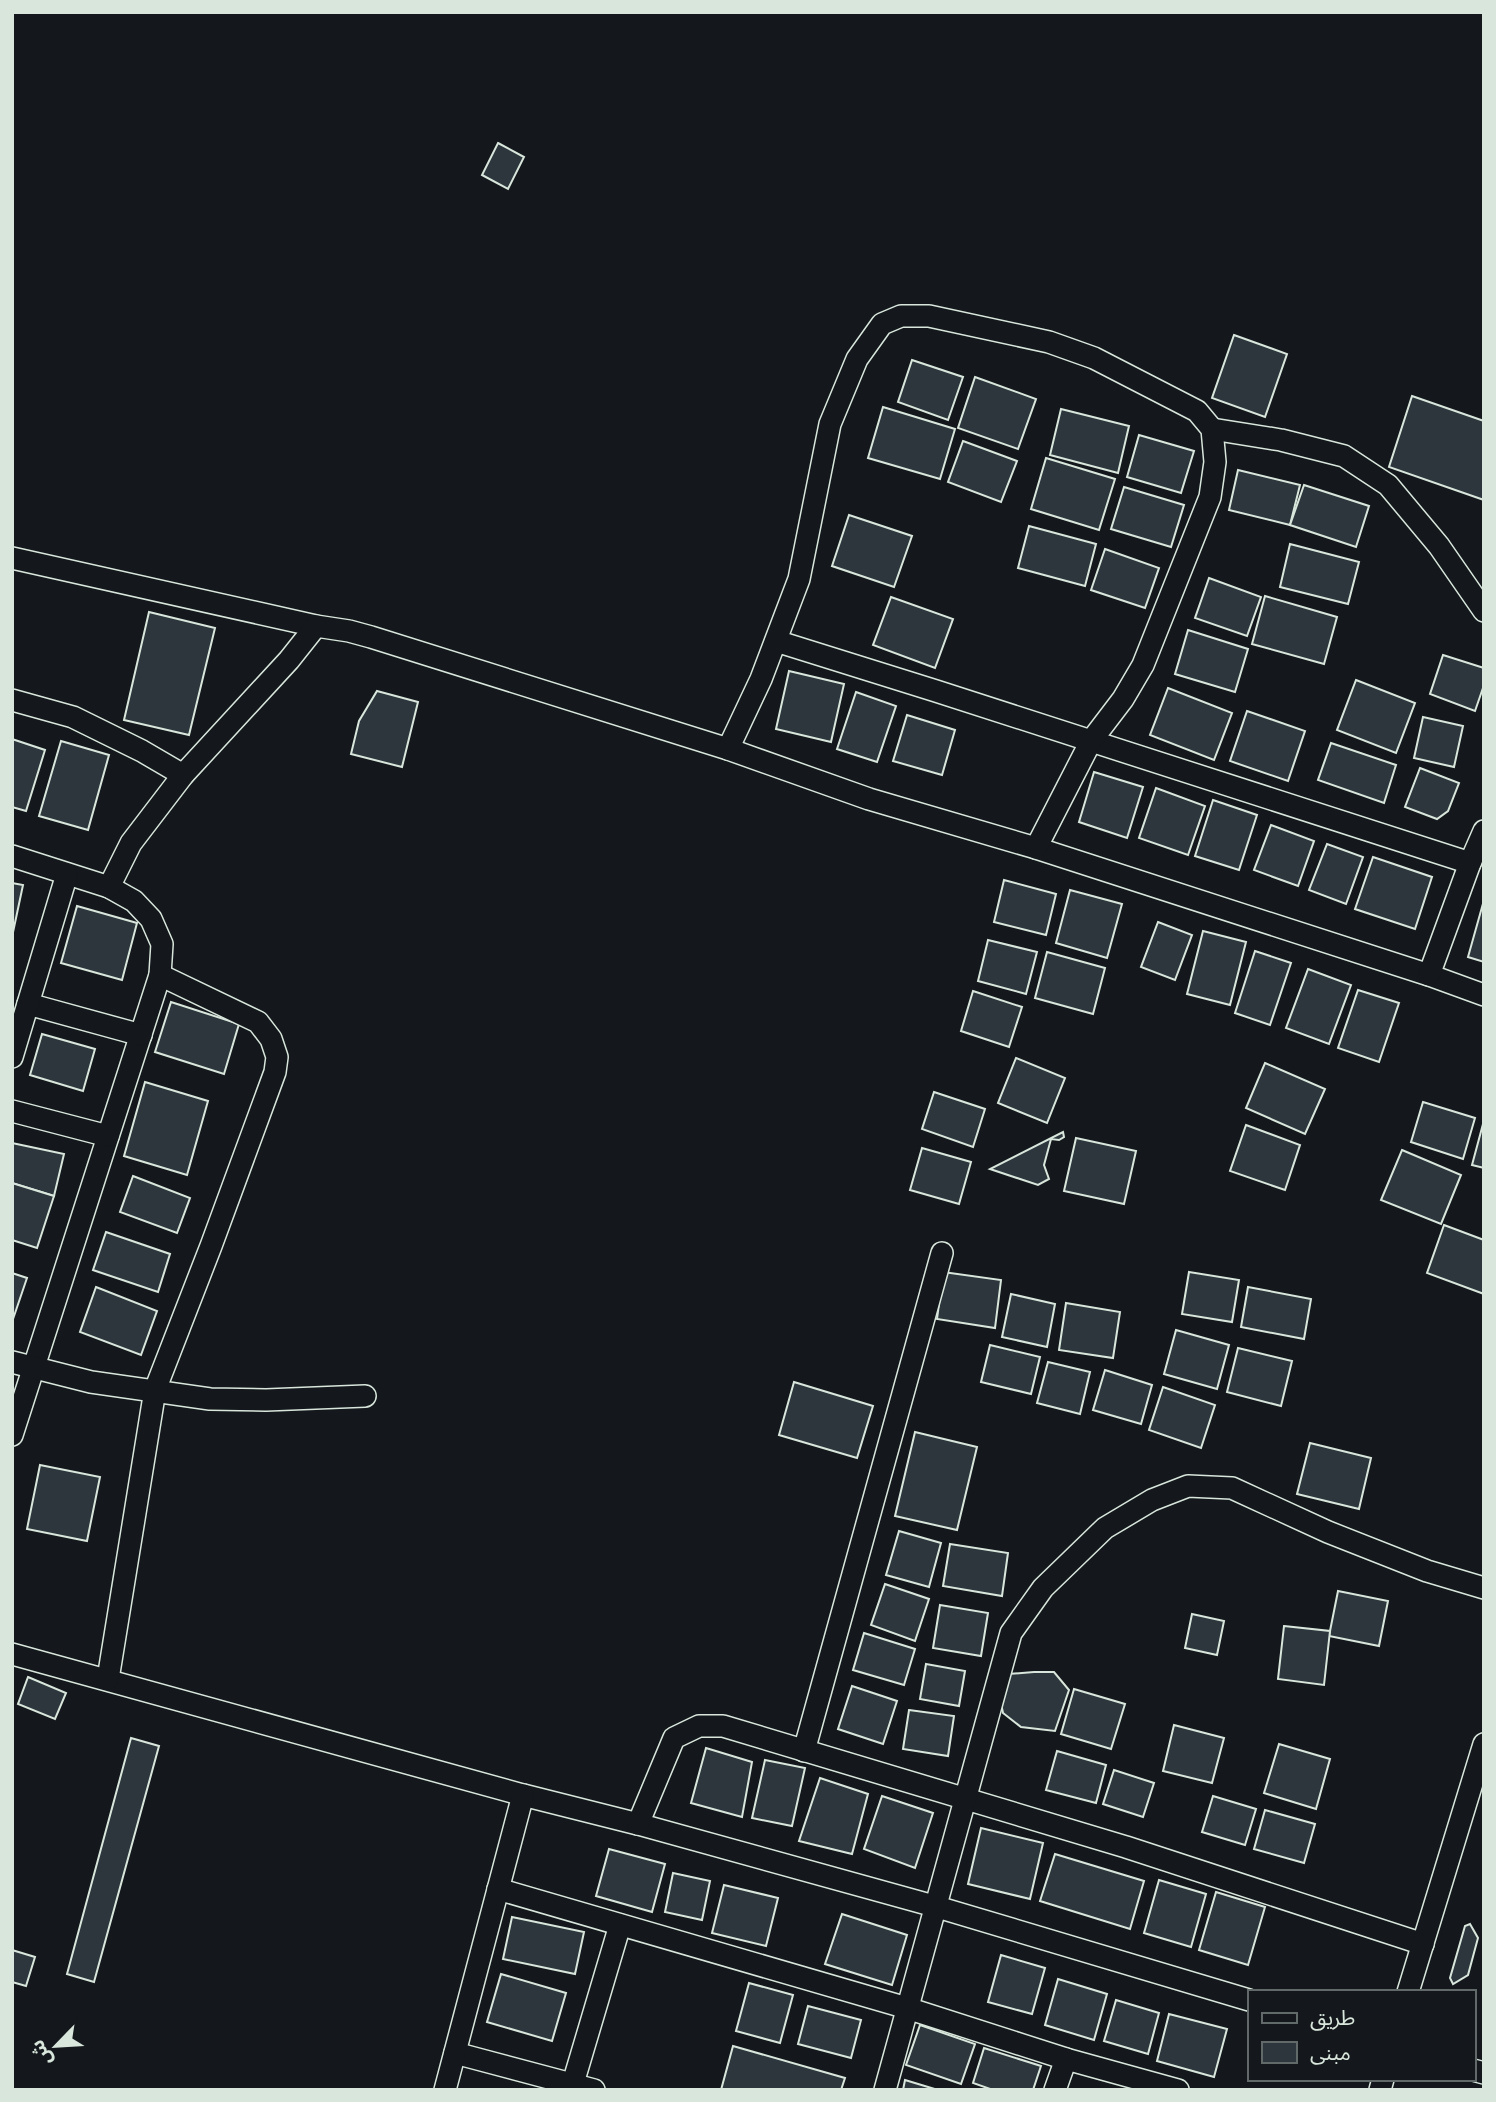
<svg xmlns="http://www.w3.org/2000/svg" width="1496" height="2102" font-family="Figtree,'Noto Sans Arabic',sans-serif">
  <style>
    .building { fill: #2c363c; stroke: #d8e6dc; stroke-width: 2 }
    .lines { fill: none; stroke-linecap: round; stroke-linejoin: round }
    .minor-casing { stroke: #d8e6dc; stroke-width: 24 }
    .minor { stroke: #14181c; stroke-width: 21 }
  </style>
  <rect width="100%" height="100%" fill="#14181c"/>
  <g class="building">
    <polygon points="498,143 524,157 508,189 482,175"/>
    <polygon points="1234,335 1287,354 1265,417 1212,398"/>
    <polygon points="912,360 963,377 948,420 898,402"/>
    <polygon points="975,377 1036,399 1018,449 958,428"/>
    <polygon points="1412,396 1484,421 1484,500 1389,467"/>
    <polygon points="883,407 955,429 940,479 868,458"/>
    <polygon points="1061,409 1129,426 1118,473 1050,455"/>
    <polygon points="1139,435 1194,451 1181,493 1127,477"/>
    <polygon points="963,441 1017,461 1001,502 948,482"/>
    <polygon points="1046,458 1115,479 1099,530 1031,509"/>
    <polygon points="1238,470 1300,485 1290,525 1229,510"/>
    <polygon points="1304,485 1369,506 1356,547 1290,525"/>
    <polygon points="1124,487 1184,505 1171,547 1111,529"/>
    <polygon points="849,515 912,536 894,587 832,566"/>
    <polygon points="1029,526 1096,544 1085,586 1018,568"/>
    <polygon points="1290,544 1359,562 1348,604 1280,587"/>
    <polygon points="1105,549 1159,568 1145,608 1091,590"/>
    <polygon points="1209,578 1261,597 1247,636 1195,618"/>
    <polygon points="1265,596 1337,617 1324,664 1252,644"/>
    <polygon points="891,597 953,619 935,668 873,645"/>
    <polygon points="149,612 215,628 189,735 124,720"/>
    <polygon points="1188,630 1248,649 1235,692 1175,674"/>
    <polygon points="1443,655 1484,668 1484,685 1475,711 1430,694"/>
    <polygon points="789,671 844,684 831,742 776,729"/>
    <polygon points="1356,680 1415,703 1396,753 1337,730"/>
    <polygon points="1168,688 1232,713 1214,760 1150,735"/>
    <polygon points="377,691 418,702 402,767 351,754 359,721"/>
    <polygon points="856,692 896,706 877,762 837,749"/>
    <polygon points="1247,711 1305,731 1288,781 1230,761"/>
    <polygon points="907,715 955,730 942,775 893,761"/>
    <polygon points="1423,717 1463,726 1454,767 1414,758"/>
    <polygon points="12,739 45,750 26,811 12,807"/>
    <polygon points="61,741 109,755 88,830 39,816"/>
    <polygon points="1331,743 1396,765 1384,803 1318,780"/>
    <polygon points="1420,768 1459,783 1448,811 1437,819 1405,807"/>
    <polygon points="1094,772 1143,787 1127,838 1079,822"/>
    <polygon points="1156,788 1205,806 1188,855 1139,838"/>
    <polygon points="1213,800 1257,815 1239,870 1195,856"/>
    <polygon points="1271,825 1314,841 1298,886 1254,870"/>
    <polygon points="1327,844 1363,857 1346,904 1309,890"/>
    <polygon points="1373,857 1432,877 1415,929 1355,909"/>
    <polygon points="1004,880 1056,894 1046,935 994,922"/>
    <polygon points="12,883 23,885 12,937"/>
    <polygon points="1070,890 1122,904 1107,958 1056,943"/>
    <polygon points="1484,900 1484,962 1468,957"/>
    <polygon points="77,906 137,923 122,980 61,963"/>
    <polygon points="1158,922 1192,935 1175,980 1141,967"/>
    <polygon points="1203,931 1246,942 1230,1005 1187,994"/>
    <polygon points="988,940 1037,952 1026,994 978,981"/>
    <polygon points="1255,951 1291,963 1270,1025 1235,1013"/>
    <polygon points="1047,952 1105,968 1093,1014 1035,998"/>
    <polygon points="1308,969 1351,985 1329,1044 1286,1028"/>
    <polygon points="1358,990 1399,1003 1379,1062 1338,1048"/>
    <polygon points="973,991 1022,1007 1009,1047 961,1031"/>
    <polygon points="171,1002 239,1024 224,1074 155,1052"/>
    <polygon points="42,1034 95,1049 83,1091 30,1075"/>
    <polygon points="1016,1058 1065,1078 1047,1123 998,1103"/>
    <polygon points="1265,1063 1325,1089 1305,1134 1246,1108"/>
    <polygon points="145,1082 208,1101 187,1175 124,1156"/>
    <polygon points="934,1092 985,1109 973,1147 922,1129"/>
    <polygon points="1423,1102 1475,1118 1463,1159 1411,1142"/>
    <polygon points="1483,1124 1484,1124 1484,1168 1472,1165"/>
    <polygon points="1246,1125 1300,1145 1285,1190 1230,1171"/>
    <polygon points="1063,1132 1064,1137 1059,1140 1051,1139 1044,1165 1049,1179 1038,1185 990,1169"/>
    <polygon points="1076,1138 1136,1151 1124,1204 1064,1191"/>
    <polygon points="12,1143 64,1154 54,1196 12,1183"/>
    <polygon points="922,1148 971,1162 959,1204 910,1190"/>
    <polygon points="1402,1150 1461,1175 1441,1224 1381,1200"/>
    <polygon points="133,1176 190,1198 177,1233 120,1212"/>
    <polygon points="12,1183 54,1196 37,1248 12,1240"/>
    <polygon points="1444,1225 1484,1240 1484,1294 1427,1273"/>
    <polygon points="106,1232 170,1254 158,1292 93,1270"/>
    <polygon points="943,1272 1001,1280 995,1328 937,1319"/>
    <polygon points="1189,1272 1239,1280 1232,1322 1182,1314"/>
    <polygon points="12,1273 27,1278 12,1322"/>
    <polygon points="96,1287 157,1311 141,1355 80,1332"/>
    <polygon points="1248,1287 1311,1299 1304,1339 1241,1327"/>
    <polygon points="1011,1294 1055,1304 1047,1347 1002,1337"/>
    <polygon points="1066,1303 1120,1312 1113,1358 1059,1350"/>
    <polygon points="1176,1330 1229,1345 1217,1389 1164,1374"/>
    <polygon points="990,1345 1040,1357 1031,1394 981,1382"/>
    <polygon points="1238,1348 1292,1361 1281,1406 1227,1392"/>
    <polygon points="1048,1362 1090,1372 1080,1414 1037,1403"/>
    <polygon points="1105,1370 1152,1385 1141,1424 1093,1410"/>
    <polygon points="794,1382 873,1406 857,1458 779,1435"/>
    <polygon points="1163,1387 1215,1405 1201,1448 1149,1430"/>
    <polygon points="915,1432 977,1447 957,1530 895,1516"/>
    <polygon points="1310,1443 1371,1458 1359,1509 1297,1494"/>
    <polygon points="40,1465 100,1477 87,1541 27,1529"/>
    <polygon points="899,1531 941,1543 929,1587 886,1575"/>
    <polygon points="950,1544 1008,1553 1002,1596 943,1586"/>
    <polygon points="885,1584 929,1599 915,1641 871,1625"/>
    <polygon points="1338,1591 1388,1601 1379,1646 1329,1636"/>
    <polygon points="940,1605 988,1613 981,1656 933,1648"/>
    <polygon points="1192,1614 1224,1621 1217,1655 1185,1648"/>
    <polygon points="1284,1626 1330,1631 1324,1685 1278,1679"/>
    <polygon points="864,1633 915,1649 904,1685 853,1670"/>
    <polygon points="926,1664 965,1671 959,1706 920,1699"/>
    <polygon points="1034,1672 1054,1672 1069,1690 1055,1731 1021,1727 1003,1713 995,1675"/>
    <polygon points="28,1677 66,1693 55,1719 18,1704"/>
    <polygon points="852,1686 897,1701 883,1744 838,1729"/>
    <polygon points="1074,1689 1125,1704 1111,1749 1061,1734"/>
    <polygon points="909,1710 954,1716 948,1756 903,1749"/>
    <polygon points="1174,1725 1224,1738 1212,1783 1163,1771"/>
    <polygon points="131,1738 159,1746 94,1982 67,1974"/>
    <polygon points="1279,1744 1330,1759 1316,1809 1264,1793"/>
    <polygon points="706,1748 752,1762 742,1817 691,1803"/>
    <polygon points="1057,1751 1106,1765 1096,1803 1046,1790"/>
    <polygon points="765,1760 805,1768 792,1826 752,1818"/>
    <polygon points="1114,1770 1154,1783 1143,1817 1103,1804"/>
    <polygon points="820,1778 868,1794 852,1854 799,1841"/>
    <polygon points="882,1796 933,1813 915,1868 864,1849"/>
    <polygon points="1213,1796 1256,1809 1245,1845 1202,1832"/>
    <polygon points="1265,1810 1315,1824 1304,1863 1254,1849"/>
    <polygon points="981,1828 1043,1843 1030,1899 968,1884"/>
    <polygon points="609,1849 665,1864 652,1912 596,1896"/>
    <polygon points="1055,1854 1144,1881 1130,1929 1040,1901"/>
    <polygon points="673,1873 710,1881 702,1920 665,1912"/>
    <polygon points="1159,1880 1206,1894 1191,1947 1144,1933"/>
    <polygon points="724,1885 778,1898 766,1946 712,1933"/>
    <polygon points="1216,1892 1265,1907 1248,1965 1199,1950"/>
    <polygon points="842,1914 907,1935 892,1985 825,1964"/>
    <polygon points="512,1917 584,1932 575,1974 503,1959"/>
    <polygon points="1470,1924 1478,1938 1468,1975 1453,1984 1450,1978 1465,1926"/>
    <polygon points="12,1950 35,1957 26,1986 12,1982"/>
    <polygon points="1001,1955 1045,1968 1032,2014 988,2002"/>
    <polygon points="501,1974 566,1993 552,2041 487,2022"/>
    <polygon points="1058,1979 1107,1994 1094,2040 1045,2025"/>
    <polygon points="749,1983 793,1995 780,2043 736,2031"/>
    <polygon points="1116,2000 1159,2013 1148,2054 1104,2041"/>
    <polygon points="808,2006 861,2020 851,2058 798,2044"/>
    <polygon points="1169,2014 1227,2029 1214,2077 1157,2061"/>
    <polygon points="920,2025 975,2044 961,2084 906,2065"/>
    <polygon points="733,2046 845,2078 841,2090 721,2090"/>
    <polygon points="984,2048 1041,2066 1033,2090 993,2090 973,2083"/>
    <polygon points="905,2080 938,2090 903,2090"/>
  </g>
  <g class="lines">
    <g class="minor-casing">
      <g id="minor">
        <polyline points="1212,429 1281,440 1344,456 1388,485 1439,546 1484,611"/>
        <polyline points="12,558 316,626 349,631 371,637 728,749 869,799 1036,848 1429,975 1484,995"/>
        <polyline points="776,641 936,691 1470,863"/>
        <polyline points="12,700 73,717 142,751 183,775"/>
        <polyline points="728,749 761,679 799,579 830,424 857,359 882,324 901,316 929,316 1049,342 1094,358 1197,411 1212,429 1215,462 1210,497 1143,665 1123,699 1091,741 1036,848"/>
        <polyline points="12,856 109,887 134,901 151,919 162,944 160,975 12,1435"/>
        <polyline points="109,887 131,843 183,775 289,660 316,626"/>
        <polyline points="1429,975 1470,863 1484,831"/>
        <polyline points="28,1004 141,1035"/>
        <polyline points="12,1057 67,874"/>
        <polyline points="12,1111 108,1136"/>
        <polyline points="12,1362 91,1382 210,1399 266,1400 365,1396"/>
        <polyline points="12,1654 523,1795 638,1824 934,1906 1249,2000"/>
        <polyline points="108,1679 155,1390 211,1246 275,1072 277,1057 271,1039 258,1022 160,975"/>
        <polyline points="804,1751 942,1253"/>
        <polyline points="638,1824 674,1738 699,1726 723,1726 1126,1847 1423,1944"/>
        <polyline points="498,1889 907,2008 1066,2059 1178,2090"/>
        <polyline points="1408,1992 1484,1744"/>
        <polyline points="455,2053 594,2090"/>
        <polyline points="1473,2070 1484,2073"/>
        <polyline points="445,2090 523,1795"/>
        <polyline points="571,2090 620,1925"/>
        <polyline points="885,2090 1011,1633 1043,1588 1105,1528 1152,1500 1188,1486 1232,1488 1328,1532 1427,1571 1484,1588"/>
        <polyline points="1055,2090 1066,2059"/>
        <polyline points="1380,2090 1383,2079"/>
      </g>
    </g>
    <use href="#minor" class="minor"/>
  </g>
  <rect width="1496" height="2102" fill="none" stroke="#d8e6dc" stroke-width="28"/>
  <rect x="1248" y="1990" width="228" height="91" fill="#14181c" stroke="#626a69" stroke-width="2"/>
  <rect x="1262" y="2013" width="35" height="10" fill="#14181c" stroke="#626a69" stroke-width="2"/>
  <text x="1310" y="2025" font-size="21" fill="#d8e6dc">طريق</text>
  <rect x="1262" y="2042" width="35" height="21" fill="#2c363c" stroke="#626a69" stroke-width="2"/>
  <text x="1310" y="2060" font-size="21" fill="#d8e6dc">مبنى</text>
  <g transform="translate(56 2046) rotate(245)" stroke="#14181c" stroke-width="5" paint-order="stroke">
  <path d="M0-5L12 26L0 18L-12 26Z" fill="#d8e6dc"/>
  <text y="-10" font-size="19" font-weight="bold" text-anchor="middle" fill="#d8e6dc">ش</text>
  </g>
</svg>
